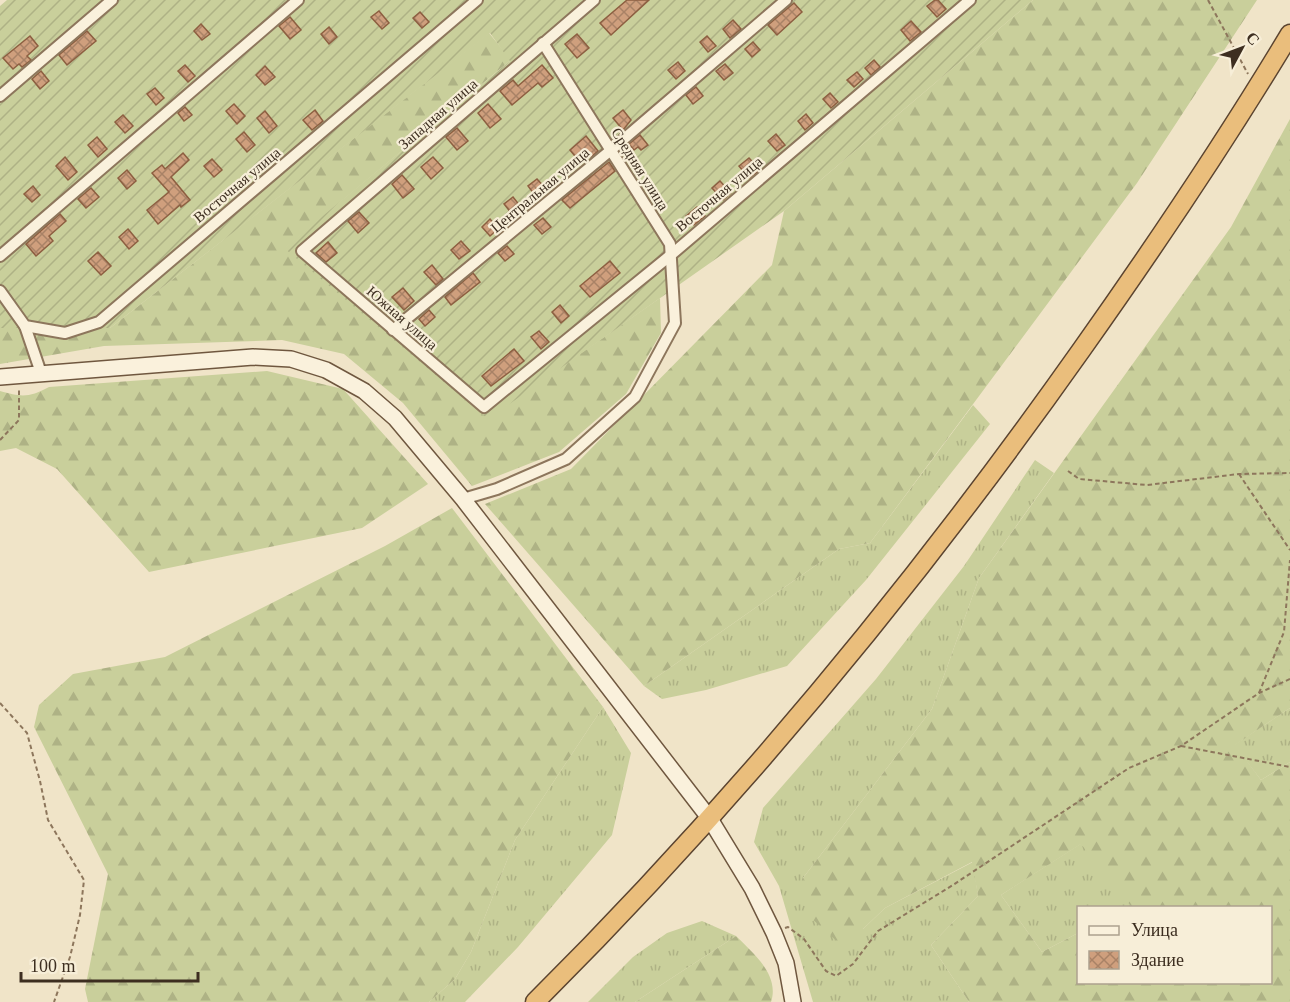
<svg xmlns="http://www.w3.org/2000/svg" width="1290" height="1002" font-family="Georgia,serif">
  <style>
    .grass { fill: url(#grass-tufts) }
    .forest { fill: url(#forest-firs); fill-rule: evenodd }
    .garden { fill: url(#garden-furrows) }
    .building { fill: url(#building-cross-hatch); stroke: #8d5f41; stroke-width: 1.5 }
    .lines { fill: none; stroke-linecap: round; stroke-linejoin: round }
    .minor-casing { stroke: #8d765c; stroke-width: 14 }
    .secondary-casing { stroke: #6f573f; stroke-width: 18 }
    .trunk-casing { stroke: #5b4430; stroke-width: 21 }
    .path { stroke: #8d765c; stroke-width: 2; stroke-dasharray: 4.5 3; stroke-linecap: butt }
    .minor { stroke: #faf1dc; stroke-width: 10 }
    .secondary { stroke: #faf1dc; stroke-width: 15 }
    .trunk { stroke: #eabe7c; stroke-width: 18 }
    .labels { text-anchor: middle; stroke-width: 4.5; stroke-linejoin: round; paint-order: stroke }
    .street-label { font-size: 15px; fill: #3d2e20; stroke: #f7eed8 }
  </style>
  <defs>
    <pattern id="grass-tufts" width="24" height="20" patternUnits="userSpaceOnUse" patternTransform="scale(1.5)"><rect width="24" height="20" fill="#c9cf9b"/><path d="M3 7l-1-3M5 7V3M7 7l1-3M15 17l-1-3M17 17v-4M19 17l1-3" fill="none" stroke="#aeb285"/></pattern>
    <pattern id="forest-firs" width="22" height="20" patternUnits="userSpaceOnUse" patternTransform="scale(1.5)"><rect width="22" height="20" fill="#c9cf9b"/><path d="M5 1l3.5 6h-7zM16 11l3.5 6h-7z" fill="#aeb285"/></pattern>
    <pattern id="garden-furrows" width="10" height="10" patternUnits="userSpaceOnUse" patternTransform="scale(1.5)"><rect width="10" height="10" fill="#c9cf9b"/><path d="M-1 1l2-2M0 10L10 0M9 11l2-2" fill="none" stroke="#aeb285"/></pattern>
    <pattern id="building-cross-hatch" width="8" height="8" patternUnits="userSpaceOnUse" patternTransform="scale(1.5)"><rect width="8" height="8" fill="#cf9f7d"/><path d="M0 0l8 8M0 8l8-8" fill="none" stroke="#a98266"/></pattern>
  </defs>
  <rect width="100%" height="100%" fill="#f0e4c8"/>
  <g class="grass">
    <polygon points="973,405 990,424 866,580 787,666 706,690 662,699 644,686 839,549 870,543"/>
    <polygon points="1035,460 1054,473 979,578 932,709 803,878 863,929 885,908 973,862 978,896 931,945 969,1002 813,1002 779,886 754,842 763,808 876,679 964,566"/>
    <polygon points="603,707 631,753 612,835 518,947 465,1002 429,1002 455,979 471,952 515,840"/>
    <polygon points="1290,708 1290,762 1261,780 1234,745"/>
    <polygon points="1082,843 1131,905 1126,907 1078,908 1078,933 1042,952 1001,895"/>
    <polygon points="702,921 736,936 635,1002 588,1002 633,957 667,933"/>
  </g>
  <g class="forest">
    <polygon points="1033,0 1257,0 1137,183 870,543 839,549 644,686 485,504 571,469 772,265 784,211"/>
    <polygon points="489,33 511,60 285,248 488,418 660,298 661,333 626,394 559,452 472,486 403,403 344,354 282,340 104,346 0,364 0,328 110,328"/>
    <path d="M1290,119V708L1235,745L1261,780L1290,762V1002H969L931,945L978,896L972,862L885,908L863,929L841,945L810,917L803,878L932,709L979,578L1231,227ZM1081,844L1130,905L1126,907L1270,908V982H1078V933L1042,952L1001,895Z"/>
    <path d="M267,371L343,389L428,484L362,528L149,572L57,469L16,448L0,451V391C21,397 29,398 49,387Z"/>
    <polygon points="452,508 603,707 515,840 471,952 455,979 429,1002 88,1002 85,989 108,874 34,727 39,705 73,674 165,657 385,546"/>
    <path d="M736,936C753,953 780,975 771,1002H635Z"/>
  </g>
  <polygon class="garden" points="7,0 1033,0 784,211 488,419 284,248 510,61 490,33 110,328 0,328 0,6"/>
  <g class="building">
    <polygon points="627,0 649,0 611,35 600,23"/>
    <polygon points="935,0 938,0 946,9 937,17 927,6"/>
    <polygon points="794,3 802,12 777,35 768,25"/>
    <polygon points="379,11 389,23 382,29 371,17"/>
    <polygon points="420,12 429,22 422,28 413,18"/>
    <polygon points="290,17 301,30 290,39 279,26"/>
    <polygon points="733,20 741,29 730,38 723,29"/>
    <polygon points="911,21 921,32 910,41 901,30"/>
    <polygon points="201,24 210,34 202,40 194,31"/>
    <polygon points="329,27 337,37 329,44 321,34"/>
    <polygon points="87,31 96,41 67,65 59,55"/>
    <polygon points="577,34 589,48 577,58 565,44"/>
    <polygon points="30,36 38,46 27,56 31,60 22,67 19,64 13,69 3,58"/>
    <polygon points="707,36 716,46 708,52 700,42"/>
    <polygon points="753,42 760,50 752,57 745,49"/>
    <polygon points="874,60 880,67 871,75 865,68"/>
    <polygon points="678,62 685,71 676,79 668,70"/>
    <polygon points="725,64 733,73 724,80 716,71"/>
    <polygon points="185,65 195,76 188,82 178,71"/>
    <polygon points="542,65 553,78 542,87 538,83 512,105 500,91 513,80 518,86"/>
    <polygon points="265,66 275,77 265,85 256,75"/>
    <polygon points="41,71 49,81 40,89 32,79"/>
    <polygon points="857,72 863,79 854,87 847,80"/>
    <polygon points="696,87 703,96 693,104 686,95"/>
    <polygon points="155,88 164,98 156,105 147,94"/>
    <polygon points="830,93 838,102 831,108 823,99"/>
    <polygon points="234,104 245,116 237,124 226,111"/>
    <polygon points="488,104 501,119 490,128 478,113"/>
    <polygon points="185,107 192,115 184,121 178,113"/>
    <polygon points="315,110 323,121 312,130 303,120"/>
    <polygon points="623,110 631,120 623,130 613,118"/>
    <polygon points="265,111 277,126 269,133 257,118"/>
    <polygon points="806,114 813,123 805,130 798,121"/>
    <polygon points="123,115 133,126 125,133 115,122"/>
    <polygon points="457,128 468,141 457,150 446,137"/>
    <polygon points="244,132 255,145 247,152 236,139"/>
    <polygon points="776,134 785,145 777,151 768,141"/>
    <polygon points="640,135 648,145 641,150 638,147 634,150 629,144"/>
    <polygon points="586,136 598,151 591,157 587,153 579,161 570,150"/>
    <polygon points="97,137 107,149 98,157 88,145"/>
    <polygon points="183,153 189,160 171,177 190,200 181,207 180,205 158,224 147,210 169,192 152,173 162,165 165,169"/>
    <polygon points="65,157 77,172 68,180 56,166"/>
    <polygon points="433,157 443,168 431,179 421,167"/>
    <polygon points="749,158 760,170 749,178 739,166"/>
    <polygon points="212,159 222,170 214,177 204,166"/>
    <polygon points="609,162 615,171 570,208 562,200"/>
    <polygon points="127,170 136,181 127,189 118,178"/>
    <polygon points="402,175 414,189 403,198 392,184"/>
    <polygon points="537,179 547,190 537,198 528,186"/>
    <polygon points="720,181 731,193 723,200 712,188"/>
    <polygon points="33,186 40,195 32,202 24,194"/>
    <polygon points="91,188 99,197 86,208 78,199"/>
    <polygon points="513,197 521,207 512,214 504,204"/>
    <polygon points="697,207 705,216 694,225 686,216"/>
    <polygon points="359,212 369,223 358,233 348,221"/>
    <polygon points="60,214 66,221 49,236 53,241 36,256 26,244"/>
    <polygon points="543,218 551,227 542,234 534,225"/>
    <polygon points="490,219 498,229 490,236 482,227"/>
    <polygon points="128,229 138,241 129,249 119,237"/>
    <polygon points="461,241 470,251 459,259 451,250"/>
    <polygon points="328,242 337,253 326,262 316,253"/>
    <polygon points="507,246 514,254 505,261 498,253"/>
    <polygon points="98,252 111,266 101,275 88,261"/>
    <polygon points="610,261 620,273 590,297 580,286"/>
    <polygon points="432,265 443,279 436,285 424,272"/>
    <polygon points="473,273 480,282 451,305 445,297"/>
    <polygon points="403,288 414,301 404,310 392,297"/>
    <polygon points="560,305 569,316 561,323 552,312"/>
    <polygon points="429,310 435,317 425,326 419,319"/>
    <polygon points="539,331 549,342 541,349 531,337"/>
    <polygon points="514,349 524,361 491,386 482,376"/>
  </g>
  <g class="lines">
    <g class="minor-casing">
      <g id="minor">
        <polyline points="594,0 302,251 484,407 672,254 970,0"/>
        <polyline points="0,96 112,0"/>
        <polyline points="0,256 298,0"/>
        <polyline points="0,291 25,326 65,333 99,322 477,0"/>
        <polyline points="25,326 41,373"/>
        <polyline points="393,330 611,150 786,0"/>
        <polyline points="463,499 497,489 566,459 635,397 675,323 670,244 543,43"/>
      </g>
    </g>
    <g class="secondary-casing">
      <polyline id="secondary" points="0,377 253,357 291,359 326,370 364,391 395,418 463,499 710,819 752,888 774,933 786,963 793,1002"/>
    </g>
    <g class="trunk-casing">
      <path id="trunk" d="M535,1002C737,801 918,581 1082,349C1155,246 1225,142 1290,34"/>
    </g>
    <g class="path">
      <polyline points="1208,0 1248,74"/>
      <polyline points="0,440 19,420 19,388"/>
      <polyline points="1068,471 1079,479 1147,485 1239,474 1290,473"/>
      <polyline points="1239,474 1290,550"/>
      <polyline points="1259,693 1284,632 1290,560"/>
      <polyline points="0,703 27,733 40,781 48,820 84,880 80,915 70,957 54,1002"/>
      <polyline points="1181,746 1290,767"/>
      <polyline points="785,928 788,927 804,939 826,971 836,976 853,964 878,931 953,885 1129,768 1181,746 1259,693 1290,679"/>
    </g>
    <use href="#minor" class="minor"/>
    <use href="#secondary" class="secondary"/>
    <use href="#trunk" class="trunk"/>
  </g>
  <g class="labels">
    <g class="street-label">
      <text transform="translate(438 114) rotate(-41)" y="5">Западная улица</text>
      <text transform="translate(640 169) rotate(58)" y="5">Средняя улица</text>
      <text transform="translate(237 185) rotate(-40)" y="5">Восточная улица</text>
      <text transform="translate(540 190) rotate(-40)" y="5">Центральная улица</text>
      <text transform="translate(719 194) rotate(-40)" y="5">Восточная улица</text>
      <text transform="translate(402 318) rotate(41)" y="5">Южная улица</text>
    </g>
  </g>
  <rect x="1077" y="906" width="195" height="78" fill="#f7eed8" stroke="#ada18e" stroke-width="1.5"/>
  <rect x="1089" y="926" width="30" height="9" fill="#faf1dc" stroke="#ada18e" stroke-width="1.5"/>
  <text x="1131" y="936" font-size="18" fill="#3d2e20">Улица</text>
  <rect x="1089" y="951" width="30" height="18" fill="url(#building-cross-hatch)" stroke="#ada18e" stroke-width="1.5"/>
  <text x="1131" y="966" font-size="18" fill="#3d2e20">Здание</text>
  <g transform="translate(1242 48) rotate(49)" stroke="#f7eed8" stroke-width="4.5" paint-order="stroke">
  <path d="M0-4.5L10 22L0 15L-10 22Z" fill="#3d2e20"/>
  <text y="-9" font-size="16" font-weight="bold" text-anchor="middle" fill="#3d2e20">С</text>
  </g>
  <path d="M21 972v9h177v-9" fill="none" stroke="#3d2e20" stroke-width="3"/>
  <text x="30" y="972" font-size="18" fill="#3d2e20" stroke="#f7eed8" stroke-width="4.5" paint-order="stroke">100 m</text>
</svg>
